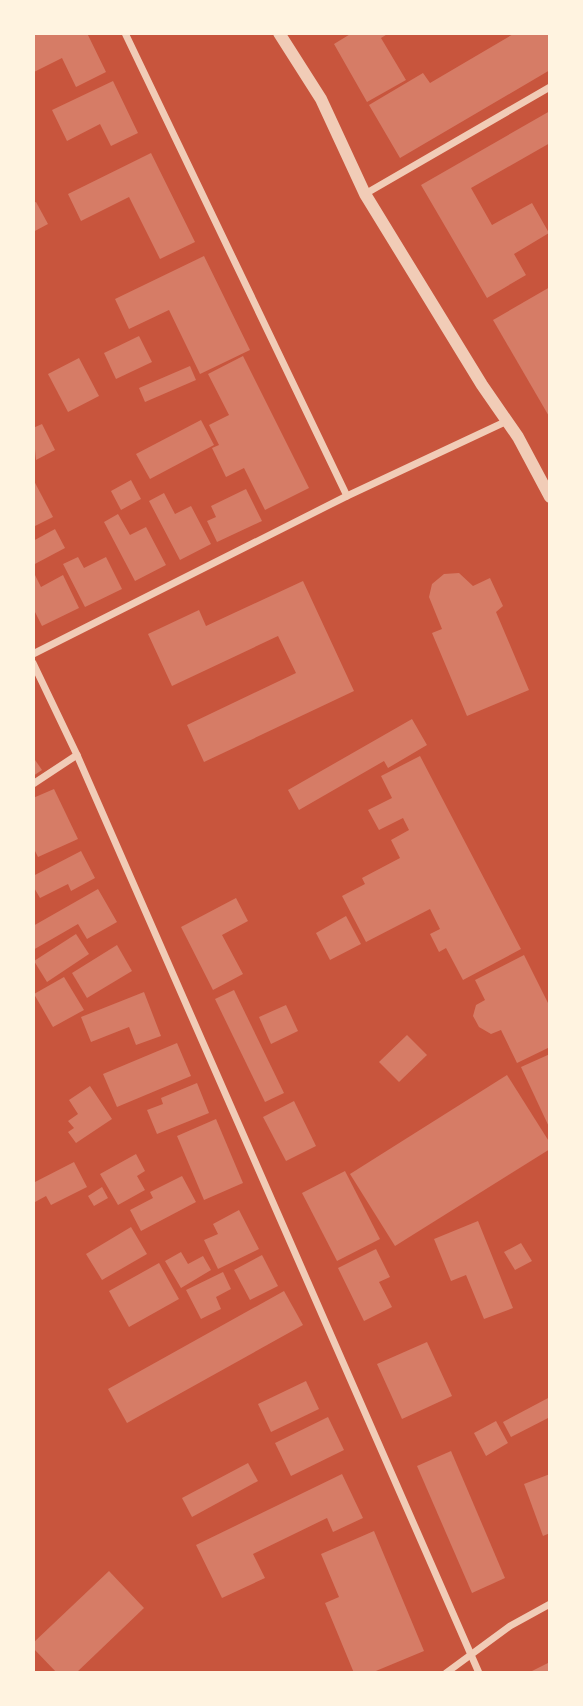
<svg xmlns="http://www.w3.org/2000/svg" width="583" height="1706" font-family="'Libre Baskerville',serif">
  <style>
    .building { fill: #d67c66 }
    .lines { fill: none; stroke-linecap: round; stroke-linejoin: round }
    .minor { stroke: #f1ccb7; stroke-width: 7 }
    .tertiary { stroke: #f1ccb7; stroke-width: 12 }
  </style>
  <rect width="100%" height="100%" fill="#c8553d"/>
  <g class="building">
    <polygon points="33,33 87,33 106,72 76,87 62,58 34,72"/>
    <polygon points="352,33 389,33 381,38 406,80 367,102 334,44"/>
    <polygon points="515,33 550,33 550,70 400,158 369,105 423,73 430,83"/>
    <polygon points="113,81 138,133 111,146 100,124 67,141 52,110"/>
    <polygon points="550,111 550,143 471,188 492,225 532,203 549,233 514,254 526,275 487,298 421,185"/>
    <polygon points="151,153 195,242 160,259 129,197 81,221 68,194"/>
    <polygon points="36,202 48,224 33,232 33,203"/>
    <polygon points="204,256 250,350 200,374 169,310 129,329 115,299"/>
    <polygon points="550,287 550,418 493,320"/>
    <polygon points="139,336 152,362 116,379 104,353"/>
    <polygon points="243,356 309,488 265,510 244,468 226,477 212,448 219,445 209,425 229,415 208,374"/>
    <polygon points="79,358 99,396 68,412 48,374"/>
    <polygon points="190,366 196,380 145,402 139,388"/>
    <polygon points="201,420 214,445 150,479 136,454"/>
    <polygon points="42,424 55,450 36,460 33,428"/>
    <polygon points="33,479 53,517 33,527"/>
    <polygon points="131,480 141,499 121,510 111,491"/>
    <polygon points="246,489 262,521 217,542 207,521 216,517 211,506"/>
    <polygon points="164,493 175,514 191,506 211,544 180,560 149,501"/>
    <polygon points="118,514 130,535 146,527 166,565 135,581 104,522"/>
    <polygon points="55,529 65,548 33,565 33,541"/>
    <polygon points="78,557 84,568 106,557 122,589 85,607 63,564"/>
    <polygon points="459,573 473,586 490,578 503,606 496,612 529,690 467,716 432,633 442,629 429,597 432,584 444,574"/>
    <polygon points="35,575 41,587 63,575 79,608 42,626 33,608"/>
    <polygon points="303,581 354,691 204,762 187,725 296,673 278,636 172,686 148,634 199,610 206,626"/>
    <polygon points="412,719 427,745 388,768 384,761 299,810 288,790"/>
    <polygon points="420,756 521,949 463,980 446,948 439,952 430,934 440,929 430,909 366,942 342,896 365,884 362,878 400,858 391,840 409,830 403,818 379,830 368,810 392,798 381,776"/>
    <polygon points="33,757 42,770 33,776"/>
    <polygon points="54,789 78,839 38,857 33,847 33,798"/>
    <polygon points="81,851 95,878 71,891 68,884 40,898 33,886 33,876"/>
    <polygon points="98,889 117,922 87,939 78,924 33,950 33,926"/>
    <polygon points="236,898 248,921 222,935 243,974 213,990 181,927"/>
    <polygon points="346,916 361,944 330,960 316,933"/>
    <polygon points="76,934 89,954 47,982 34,961"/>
    <polygon points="117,945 132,971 87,998 72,973"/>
    <polygon points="524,955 550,1007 550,1047 517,1063 501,1030 491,1034 479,1027 473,1016 476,1005 485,1000 475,980"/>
    <polygon points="64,977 84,1010 53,1027 34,994"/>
    <polygon points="234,990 284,1093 265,1102 215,999"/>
    <polygon points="144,992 161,1036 136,1045 129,1027 91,1042 81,1017"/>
    <polygon points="286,1005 298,1031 271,1044 259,1017"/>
    <polygon points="407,1035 427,1055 399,1082 379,1062"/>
    <polygon points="177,1043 191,1076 117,1107 103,1074"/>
    <polygon points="550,1054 550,1129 521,1067"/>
    <polygon points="507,1075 550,1143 550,1149 395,1246 350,1174"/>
    <polygon points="197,1083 209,1113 157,1134 147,1110 163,1104 161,1098"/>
    <polygon points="90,1086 112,1119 76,1143 68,1132 74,1128 68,1121 78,1114 69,1100"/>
    <polygon points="294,1101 316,1146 286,1161 263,1117"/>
    <polygon points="216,1119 243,1183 204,1200 177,1136"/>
    <polygon points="136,1154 145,1171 137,1176 145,1190 118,1205 100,1174"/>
    <polygon points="74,1162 87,1187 51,1205 46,1196 35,1202 33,1183"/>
    <polygon points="345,1171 380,1239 337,1261 302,1193"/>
    <polygon points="182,1176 196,1202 141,1231 130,1210 153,1198 150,1192"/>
    <polygon points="102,1187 108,1198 94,1206 88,1196"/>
    <polygon points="239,1210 259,1249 218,1269 204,1240 218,1234 213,1224"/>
    <polygon points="478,1221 513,1308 484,1319 466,1275 451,1281 434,1239"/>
    <polygon points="131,1227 147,1254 102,1280 86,1254"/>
    <polygon points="521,1243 532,1261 515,1270 504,1252"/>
    <polygon points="376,1249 390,1277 379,1282 392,1307 364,1321 338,1268"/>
    <polygon points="181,1252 188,1264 203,1256 211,1270 181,1288 165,1261"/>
    <polygon points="262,1255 278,1286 250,1300 234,1270"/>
    <polygon points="159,1263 179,1299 129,1327 109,1291"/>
    <polygon points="223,1272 231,1289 216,1297 221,1309 201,1319 186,1290"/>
    <polygon points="284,1291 303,1325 127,1423 108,1389"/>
    <polygon points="427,1342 452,1396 402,1419 377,1364"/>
    <polygon points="306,1381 319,1409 271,1432 258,1404"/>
    <polygon points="550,1397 550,1417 511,1437 503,1422"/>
    <polygon points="328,1417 344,1450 291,1476 275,1443"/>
    <polygon points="496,1421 508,1443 486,1456 474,1433"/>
    <polygon points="451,1451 505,1578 472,1593 417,1466"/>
    <polygon points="248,1463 258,1481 192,1517 182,1498"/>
    <polygon points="342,1474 363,1518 333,1532 327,1518 253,1554 265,1578 222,1598 196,1545"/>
    <polygon points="550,1474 550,1533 543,1536 524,1484"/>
    <polygon points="374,1531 424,1651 371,1673 354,1673 325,1603 339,1597 321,1554"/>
    <polygon points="109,1571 144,1608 76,1673 57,1673 33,1648 33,1643"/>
    <polygon points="550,1662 550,1673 528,1673"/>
  </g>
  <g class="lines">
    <g class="minor">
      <polyline points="125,33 347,496"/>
      <polyline points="365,194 550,87"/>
      <polyline points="33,654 347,496 507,421"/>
      <polyline points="33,663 77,755 479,1673"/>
      <polyline points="33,784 77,755"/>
      <polyline points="446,1673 510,1626 550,1604"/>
    </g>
    <polyline class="tertiary" points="279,33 321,99 365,194 482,385 518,437 550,497"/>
  </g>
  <rect width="583" height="1706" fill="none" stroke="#fff3e0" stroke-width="70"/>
</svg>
